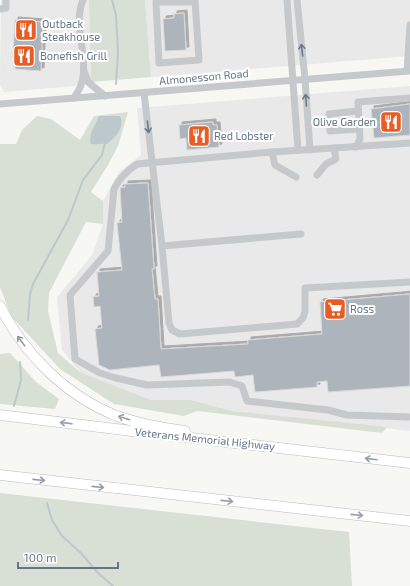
<svg xmlns="http://www.w3.org/2000/svg" width="410" height="586" font-family="'Exo 2',sans-serif">
  <style>
    .built { fill: #e8e9e8 }
    .green { fill: #d8dfd5 }
    .water { fill: #bdc8cd }
    .lines { fill: none; stroke-linecap: round; stroke-linejoin: round }
    .stream { stroke: #bdc8cd; stroke-width: 2 }
    .building { fill: #adb4bb; stroke: #d9d9d7; filter: url(#shadow) }
    .highway-casing { stroke: #b8bbbe; stroke-width: 11 }
    .minor { stroke: #c5c9cc; stroke-width: 7 }
    .highway { stroke: #fff; stroke-width: 10 }
    .oneway { stroke: #6b7a8a }
    .oneway2 { stroke: #949fab }
    .labels { text-anchor: middle; stroke-width: 4; stroke-linejoin: round; paint-order: stroke }
    .poi-label { font-size: 11px; fill: #667687; stroke: #fff; text-anchor: start }
    .street-label { font-size: 11px; fill: #667687; stroke: #fff }
  </style>
  <defs>
    <filter id="shadow"><feDropShadow dx="3" dy="-3" stdDeviation="0" flood-color="#0004"/></filter>
  </defs>
  <rect width="100%" height="100%" fill="#f7f8f4"/>
  <g class="built">
    <polygon points="1,0 89,0 91,82 75,86 4,92 0,85"/>
    <polygon points="145,0 410,0 410,56 151,77"/>
    <polygon points="410,86 410,431 232,411 191,400 151,400 80,372 62,350 57,297 92,255 103,224 103,201 119,172 141,155 137,108"/>
  </g>
  <g class="green">
    <polygon points="89,0 145,0 151,77 91,82"/>
    <polygon points="128,112 118,146 108,165 91,192 103,201 103,224 86,222 49,293 48,311 58,353 80,372 151,400 191,400 232,411 387,427 382,433 197,411 184,416 114,404 60,369 11,316 0,287 0,144 16,144 22,130 37,116 51,119 80,140 94,116"/>
    <polygon points="10,353 36,382 59,399 55,409 0,404 0,354"/>
    <polygon points="0,493 349,532 352,586 0,586"/>
  </g>
  <path class="water" d="M99,116H120C125,127 116,137 107,144C102,143 97,145 91,144L90,141L91,133Z"/>
  <g class="lines">
    <g class="stream">
      <polyline points="112,0 116,15 118,52 116,84"/>
      <polyline points="28,320 30,294 33,284 68,220 83,180 102,155 105,143"/>
      <polyline points="14,406 21,380 20,362"/>
      <polyline points="47,503 52,520 62,536 81,553 98,573 113,586"/>
    </g>
  </g>
  <g class="building">
    <polygon points="184,13 186,50 165,51 163,19 174,18 174,14"/>
    <polygon points="15,20 43,22 41,71 15,69 16,57 13,57"/>
    <polygon points="410,104 410,135 374,138 371,109"/>
    <polygon points="213,122 213,125 217,125 219,147 187,150 186,138 180,139 179,125"/>
    <polygon points="148,183 154,269 152,269 155,299 158,299 161,349 248,344 248,340 322,334 320,302 410,294 410,386 328,392 327,381 317,382 317,387 255,392 253,375 235,377 234,371 161,377 159,365 110,370 99,365 95,329 102,328 100,306 94,307 93,297 99,296 97,272 122,270 117,223 122,222 120,188 125,187 125,184"/>
  </g>
  <g class="lines">
    <g class="highway-casing">
      <g id="highway">
        <path d="M0,306C24,354 66,396 117,416C139,424 163,428 185,431"/>
        <polyline points="0,415 157,434 410,463"/>
        <polyline points="0,475 410,521"/>
      </g>
    </g>
    <g class="minor">
      <polyline points="287,0 298,150"/>
      <polyline points="297,0 305,79 310,150"/>
      <polyline points="194,2 156,2 159,63 199,60 195,0"/>
      <polyline points="0,9 6,8 6,0"/>
      <path d="M48,39C59,35 69,36 81,37"/>
      <polyline points="84,71 88,82 105,96"/>
      <polyline points="407,71 410,25"/>
      <polyline points="144,93 162,246 169,323 172,330 180,334 297,324 303,318 305,311 305,288 410,282"/>
      <path d="M74,98C76,94 80,89 81,85C90,59 72,25 83,0"/>
      <polyline points="0,104 410,71"/>
      <polyline points="358,111 329,114 330,131 359,129"/>
      <path d="M410,143L272,152L137,164C128,170 119,179 114,189L108,251L70,295L75,359L100,373L116,378L147,385L230,382L242,386L247,401L328,410L347,415L410,417"/>
      <polyline points="356,147 360,139 358,102 410,98"/>
      <polyline points="272,152 275,165 296,177"/>
      <polyline points="317,175 326,164 336,159 334,148"/>
      <polyline points="162,246 301,234"/>
    </g>
    <use href="#highway" class="highway"/>
  </g>
  <defs><path id="oneway-shaft" d="M-6 0H5M1.5-3L5.5 0L1.5 3" fill="none" stroke-width="1.6" stroke-linecap="round" stroke-linejoin="round"/></defs>
  <g class="oneway">
    <use href="#oneway-shaft" transform="translate(302 50) rotate(-96)"/>
    <use href="#oneway-shaft" transform="translate(306 100) rotate(-94)"/>
    <use href="#oneway-shaft" transform="translate(148 127) rotate(84)"/>
  </g>
  <g class="oneway2">
    <use href="#oneway-shaft" transform="translate(21 341) rotate(-127)"/>
    <use href="#oneway-shaft" transform="translate(124 418) rotate(-162)"/>
    <use href="#oneway-shaft" transform="translate(66 423) rotate(-173)"/>
    <use href="#oneway-shaft" transform="translate(371 459) rotate(-173)"/>
    <use href="#oneway-shaft" transform="translate(39 480) rotate(6)"/>
    <use href="#oneway-shaft" transform="translate(98 487) rotate(6)"/>
    <use href="#oneway-shaft" transform="translate(227 501) rotate(6)"/>
    <use href="#oneway-shaft" transform="translate(357 515) rotate(6)"/>
  </g>
  <defs>
    <g id="restaurant-square" transform="scale(1.15)"><rect x="-9" y="-9" width="18" height="18" rx="4" fill="#e95c24" stroke="#fff"/><path d="M-5-6h1v4h1v-4h1v4h1v-4h1v5L-1.5 .5V6h-2V.5L-5-1ZM5-6V6H3V1.5H1.5Q1.5-4 5-6Z" fill="#fff"/></g>
    <g id="supermarket-square" transform="scale(1.15)"><rect x="-9" y="-9" width="18" height="18" rx="4" fill="#e95c24" stroke="#fff"/><path d="M-6-5.5h2.5l.6 2H6L4.5 2H-2.5L-4.4-4H-6ZM-1.5 3.2a1.3 1.3 0 1 0 .1 0ZM3 3.2a1.3 1.3 0 1 0 .1 0Z" fill="#fff"/></g>
  </defs>
  <g fill-rule="evenodd">
    <use href="#restaurant-square" x="26" y="30"/>
    <use href="#restaurant-square" x="24" y="56"/>
    <use href="#restaurant-square" x="391" y="122"/>
    <use href="#restaurant-square" x="199" y="136"/>
    <use href="#supermarket-square" x="335" y="309"/>
  </g>
  <g class="labels">
    <g class="poi-label">
      <text x="42" y="28">Outback<tspan x="42" dy="13">Steakhouse</tspan></text>
      <text x="40" y="60">Bonefish Grill</text>
      <text x="376" y="126" text-anchor="end">Olive Garden</text>
      <text x="214" y="140">Red Lobster</text>
      <text x="350" y="313">Ross</text>
    </g>
    <g class="street-label">
      <text transform="translate(204 77) rotate(-5)" y="4">Almonesson Road</text>
      <text transform="translate(205 439) rotate(6)" y="4">Veterans Memorial Highway</text>
    </g>
  </g>
  <path d="M18 562v6h100v-6" fill="none" stroke="#667687" stroke-width="2"/>
  <text x="24" y="562" font-size="12" fill="#667687" stroke="#ffffff" stroke-width="3" paint-order="stroke">100 m</text>
</svg>
